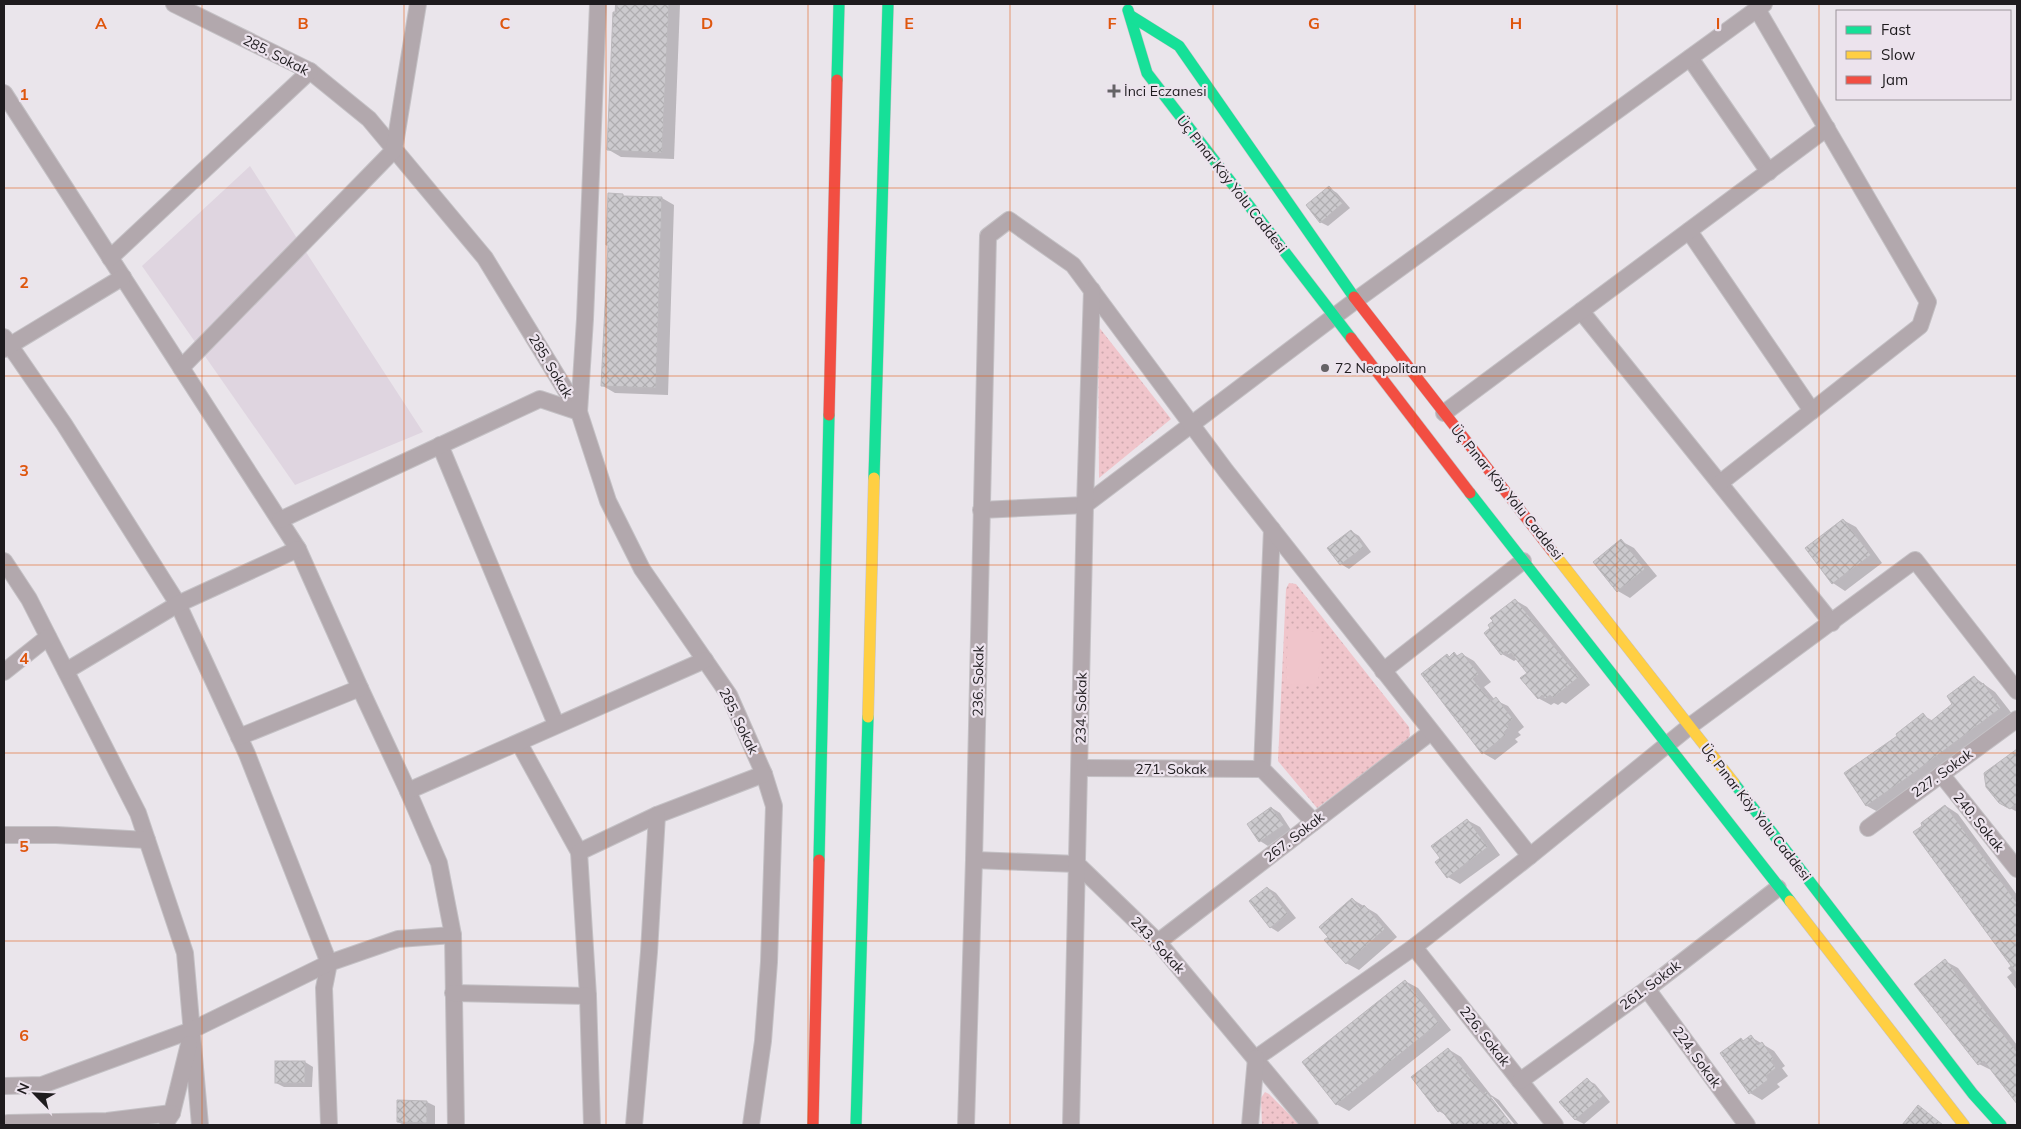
<svg xmlns="http://www.w3.org/2000/svg" width="2021" height="1129" font-family="Mulish,sans-serif">
  <style>
    .built { fill: #dfd5e0 }
    .park { fill: url(#park-dots) }
    .pitch { fill: #f0c5cb }
    .shadow { fill: #0003 }
    .building { fill: url(#building-cross-hatch); stroke: #bcb9bd }
    .lines { fill: none; stroke-linecap: round; stroke-linejoin: round }
    .street-casing { stroke: #c4c1c5; stroke-width: 18 }
    .fast-casing { stroke: #c4c1c5; stroke-width: 12 }
    .slow-casing { stroke: #c4c1c5; stroke-width: 12 }
    .jam-casing { stroke: #c4c1c5; stroke-width: 12 }
    .street { stroke: #b2a8ad; stroke-width: 16 }
    .fast { stroke: #16e098; stroke-width: 11 }
    .slow { stroke: #ffcf43; stroke-width: 11 }
    .jam { stroke: #f24e42; stroke-width: 11 }
    .grid { fill: none; stroke: #de560d; stroke-width: 1; stroke-opacity: 0.55 }
    .poi-dot { fill: #656266; stroke: #ece3ed; stroke-width: 2 }
    .labels { text-anchor: middle; stroke-width: 4.5; stroke-linejoin: round; paint-order: stroke }
    .street-label { font-size: 14px; fill: #1e1b1e; stroke: #ece3ed }
    .poi-label { font-size: 14px; fill: #1e1b1e; stroke: #ece3ed; text-anchor: start }
    .grid-label { font-size: 16px; text-anchor: middle; font-weight: bold; fill: #de560d; stroke: #ece3ed; stroke-width: 4.5; stroke-linejoin: round; paint-order: stroke }
  </style>
  <defs>
    <pattern id="park-dots" width="8" height="8" patternUnits="userSpaceOnUse" patternTransform="scale(1.25)"><rect width="8" height="8" fill="#f0c5cb"/><path d="M2 2h.1M6 6h.1" fill="none" stroke="#cda9ae" stroke-width="1.8" stroke-linecap="round"/></pattern>
    <pattern id="building-cross-hatch" width="8" height="8" patternUnits="userSpaceOnUse" patternTransform="scale(1.25)"><rect width="8" height="8" fill="#cccace"/><path d="M0 0l8 8M0 8l8-8" fill="none" stroke="#afadb0"/></pattern>
  </defs>
  <rect width="100%" height="100%" fill="#eae5eb"/>
  <polygon class="built" points="250,166 423,432 295,485 142,266"/>
  <g class="park">
    <polygon points="1098,326 1171,419 1099,478"/>
    <polygon points="1289,583 1296,584 1409,727 1410,735 1407,741 1317,808 1278,761 1286,589"/>
    <polygon points="1265,1092 1269,1094 1300,1125 1262,1125 1261,1098"/>
  </g>
  <polygon class="pitch" points="1288,630 1321,632 1318,685 1286,684"/>
  <g class="shadow">
    <polygon points="615,4 680,4 674,159 621,157 609,150"/>
    <polygon points="1329,188 1337,193 1350,208 1328,226 1320,222"/>
    <polygon points="622,195 626,197 662,198 674,205 668,395 615,393 603,386"/>
    <polygon points="1843,520 1856,527 1882,563 1845,591 1833,583 1806,548"/>
    <polygon points="1351,531 1359,536 1371,552 1349,569 1341,564 1329,548"/>
    <polygon points="1621,541 1634,548 1657,576 1630,598 1618,591"/>
    <polygon points="1515,600 1527,607 1590,685 1566,704 1562,702 1558,705 1554,703 1551,705 1538,698 1528,673 1517,659 1514,661 1502,654"/>
    <polygon points="1454,654 1459,657 1462,654 1474,661 1491,682 1484,687 1495,700 1508,706 1524,727 1518,732 1521,735 1515,739 1518,742 1495,760 1483,753 1447,655 1450,657"/>
    <polygon points="1974,677 1995,692 2013,715 1880,813 1867,806 1845,773 1899,736 1923,715 1933,721 1954,704"/>
    <polygon points="2017,750 2017,812 2000,802 1985,774"/>
    <polygon points="1946,806 1958,814 2017,895 2017,990 2007,977 2012,973 2008,968 2012,965"/>
    <polygon points="1272,808 1280,813 1291,830 1268,846 1260,841"/>
    <polygon points="1467,820 1480,827 1500,855 1460,884 1448,877 1442,858"/>
    <polygon points="1268,888 1276,893 1296,918 1278,932 1270,927"/>
    <polygon points="1352,899 1377,914 1397,937 1359,970 1346,963"/>
    <polygon points="1945,961 1958,968 2017,1045 2017,1098 2011,1094 1993,1071 1979,1064 1916,984"/>
    <polygon points="1405,981 1418,988 1451,1030 1349,1111 1336,1104"/>
    <polygon points="1751,1037 1774,1051 1785,1066 1782,1068 1788,1076 1777,1084 1780,1087 1762,1100 1750,1093 1741,1039 1744,1042"/>
    <polygon points="1448,1049 1461,1057 1491,1095 1499,1100 1519,1125 1515,1125 1492,1097 1489,1097 1511,1125 1455,1125 1447,1116 1439,1111"/>
    <polygon points="305,1062 313,1067 312,1087 284,1087 276,1083"/>
    <polygon points="1587,1080 1595,1084 1610,1102 1584,1124 1576,1120 1561,1102"/>
    <polygon points="427,1102 435,1106 435,1125 404,1125 398,1122"/>
  </g>
  <g class="building">
    <polygon points="617,4 669,4 662,153 607,150 613,12 617,12"/>
    <polygon points="1329,186 1343,203 1320,223 1306,205"/>
    <polygon points="608,193 623,194 623,196 662,197 656,388 601,386 608,245 606,245"/>
    <polygon points="1843,519 1871,555 1832,584 1805,548"/>
    <polygon points="1351,530 1364,547 1340,565 1327,548"/>
    <polygon points="1621,539 1645,569 1617,592 1593,562"/>
    <polygon points="1515,599 1579,677 1553,698 1550,695 1545,699 1542,695 1538,699 1520,678 1527,673 1511,653 1508,655 1506,651 1501,655 1484,633 1490,628 1488,625 1493,621 1490,618"/>
    <polygon points="1454,652 1457,656 1462,653 1479,674 1473,679 1491,701 1496,697 1513,719 1507,724 1509,727 1504,732 1506,735 1482,754 1421,674 1447,654 1449,657"/>
    <polygon points="1974,676 1981,685 1983,683 2001,708 1907,778 1866,806 1844,773 1897,736 1896,734 1923,713 1930,722 1952,704 1947,696"/>
    <polygon points="2017,749 2017,804 2010,809 1999,803 1986,787 1984,773"/>
    <polygon points="1945,805 2017,903 2017,974 1913,832 1922,826 1921,823"/>
    <polygon points="1271,807 1284,825 1259,842 1247,824"/>
    <polygon points="1467,819 1488,847 1447,878 1435,862 1440,858 1431,846"/>
    <polygon points="1267,887 1288,914 1270,928 1249,901"/>
    <polygon points="1352,898 1361,908 1364,905 1385,929 1346,964 1324,940 1328,937 1319,927"/>
    <polygon points="1945,959 2017,1052 2017,1104 1984,1061 1978,1065 1914,984"/>
    <polygon points="1405,980 1439,1023 1336,1105 1302,1062"/>
    <polygon points="1751,1035 1758,1045 1762,1042 1774,1059 1771,1061 1776,1068 1766,1076 1768,1080 1749,1094 1720,1053 1741,1038 1743,1041"/>
    <polygon points="1448,1048 1483,1094 1486,1091 1512,1125 1453,1125 1441,1110 1438,1112 1411,1077"/>
    <rect x="275" y="1061" width="30" height="22"/>
    <polygon points="1587,1078 1603,1096 1575,1120 1559,1102"/>
    <polygon points="397,1100 427,1101 427,1123 397,1122"/>
    <polygon points="1918,1105 1943,1125 1902,1125"/>
  </g>
  <g class="lines">
    <g class="street-casing">
      <g id="street">
        <polyline points="174,4 310,71 369,119 485,258 579,412 608,501 642,569 729,695 764,774 774,806 769,962 763,1041 751,1125"/>
        <polyline points="1690,58 1769,172"/>
        <polyline points="4,93 298,549 360,688 408,791 439,863 453,935 456,1125"/>
        <polyline points="1689,231 1812,411"/>
        <polyline points="110,258 310,71"/>
        <polyline points="1581,311 1832,623"/>
        <polyline points="4,337 64,424 178,604 247,754 329,963 324,988 329,1125"/>
        <polyline points="4,349 123,277"/>
        <polyline points="181,368 394,150 418,4"/>
        <polyline points="1444,413 1827,128"/>
        <polyline points="440,445 556,724"/>
        <polyline points="1720,483 1920,326 1928,302 1757,9"/>
        <polyline points="981,510 1085,505 1356,300 1764,4"/>
        <polyline points="280,520 540,399 579,412 585,319 598,4"/>
        <polyline points="1272,529 1262,769 1314,822"/>
        <polyline points="4,561 29,599 138,813 185,953 200,1125"/>
        <polyline points="66,671 178,604 298,549"/>
        <polyline points="1383,671 1523,561"/>
        <polyline points="4,672 48,637"/>
        <polyline points="239,737 360,688"/>
        <polyline points="519,743 579,852 588,996 592,1125"/>
        <polyline points="1080,768 1262,769"/>
        <polyline points="1941,774 2017,869"/>
        <polyline points="408,791 705,660"/>
        <polyline points="1868,828 2017,719"/>
        <polyline points="4,835 56,835 147,840"/>
        <polyline points="579,852 657,815 764,774"/>
        <polyline points="974,860 1077,864 1158,942 1310,1125"/>
        <polyline points="1158,942 1431,732"/>
        <polyline points="1414,947 1555,1125"/>
        <polyline points="1647,989 1747,1125"/>
        <polyline points="453,993 588,996"/>
        <polyline points="1256,1058 1414,947 1530,856 1690,726 1915,560 2017,691"/>
        <polyline points="1520,1081 1647,989 1778,888"/>
        <polyline points="4,1086 42,1085 192,1030 329,963 398,939 453,935"/>
        <polyline points="167,1121 172,1113 189,1044"/>
        <polyline points="4,1125 8,1123 107,1121 172,1113"/>
        <polyline points="634,1125 649,952 657,815"/>
        <polyline points="966,1125 974,860 988,236 1009,220 1073,265 1226,471 1530,856"/>
        <polyline points="1071,1125 1085,505 1092,290"/>
        <polyline points="1250,1125 1256,1058"/>
      </g>
    </g>
    <g class="fast-casing">
      <g id="fast">
        <polyline points="1128,10 1147,73 1351,338"/>
        <polyline points="1131,16 1179,46 1354,297"/>
        <polyline points="837,80 839,4"/>
        <polyline points="874,478 888,4"/>
        <polyline points="1470,493 1790,901"/>
        <polyline points="1734,783 1973,1094 2001,1125"/>
        <polyline points="819,860 829,415"/>
        <polyline points="856,1125 868,717"/>
      </g>
    </g>
    <g class="slow-casing">
      <g id="slow">
        <polyline points="1552,551 1734,783"/>
        <polyline points="868,717 874,478"/>
        <polyline points="1790,901 1964,1125"/>
      </g>
    </g>
    <g class="jam-casing">
      <g id="jam">
        <polyline points="1354,297 1552,551"/>
        <polyline points="1351,338 1470,493"/>
        <polyline points="829,415 837,80"/>
        <polyline points="813,1125 819,860"/>
      </g>
    </g>
    <use href="#street" class="street"/>
    <use href="#fast" class="fast"/>
    <use href="#slow" class="slow"/>
    <use href="#jam" class="jam"/>
  </g>
  <path class="grid" d="M202,4V1125M404,4V1125M606,4V1125M808,4V1125M1010,4V1125M1213,4V1125M1415,4V1125M1617,4V1125M1819,4V1125M4,188H2017M4,376H2017M4,565H2017M4,753H2017M4,941H2017"/>
  <g class="poi-dot">
    <path d="M1111.5 83.5h5v5h5v5h-5v5h-5v-5h-5v-5h5z"/>
    <circle cx="1325" cy="368" r="5"/>
  </g>
  <g class="labels">
    <g class="street-label">
      <text transform="translate(276 55) rotate(27)" y="5">285. Sokak</text>
      <text transform="translate(1232 184) rotate(52)" y="5">Üç Pınar Köy Yolu Caddesi</text>
      <text transform="translate(551 366) rotate(59)" y="5">285. Sokak</text>
      <text transform="translate(1507 492) rotate(51)" y="5">Üç Pınar Köy Yolu Caddesi</text>
      <text transform="translate(978 681) rotate(-89)" y="5">236. Sokak</text>
      <text transform="translate(1081 708) rotate(-89)" y="5">234. Sokak</text>
      <text transform="translate(739 721) rotate(64)" y="5">285. Sokak</text>
      <text x="1171" y="774">271. Sokak</text>
      <text transform="translate(1942 773) rotate(-36)" y="5">227. Sokak</text>
      <text transform="translate(1756 812) rotate(52)" y="5">Üç Pınar Köy Yolu Caddesi</text>
      <text transform="translate(1979 822) rotate(51)" y="5">240. Sokak</text>
      <text transform="translate(1294 837) rotate(-38)" y="5">267. Sokak</text>
      <text transform="translate(1158 945) rotate(47)" y="5">243. Sokak</text>
      <text transform="translate(1650 985) rotate(-37)" y="5">261. Sokak</text>
      <text transform="translate(1485 1036) rotate(52)" y="5">226. Sokak</text>
      <text transform="translate(1697 1057) rotate(54)" y="5">224. Sokak</text>
    </g>
    <g class="poi-label">
      <text x="1124" y="96">İnci Eczanesi</text>
      <text x="1335" y="373">72 Neapolitan</text>
    </g>
  </g>
  <g class="grid-label">
    <text x="101" y="29">A</text>
    <text x="303" y="29">B</text>
    <text x="505" y="29">C</text>
    <text x="707" y="29">D</text>
    <text x="909" y="29">E</text>
    <text x="1112" y="29">F</text>
    <text x="1314" y="29">G</text>
    <text x="1516" y="29">H</text>
    <text x="1718" y="29">I</text>
    <text x="24" y="100">1</text>
    <text x="24" y="288">2</text>
    <text x="24" y="476">3</text>
    <text x="24" y="664">4</text>
    <text x="24" y="852">5</text>
    <text x="24" y="1041">6</text>
  </g>
  <rect width="2021" height="1129" fill="none" stroke="#1e1b1e" stroke-width="10"/>
  <rect x="1836" y="10" width="175" height="90" fill="#ece3ed" stroke="#9a939a"/>
  <rect x="1846" y="26" width="25" height="8" fill="#16e098" stroke="#9a939a"/>
  <text x="1881" y="35" font-size="15" fill="#1e1b1e">Fast</text>
  <rect x="1846" y="51" width="25" height="8" fill="#ffcf43" stroke="#9a939a"/>
  <text x="1881" y="60" font-size="15" fill="#1e1b1e">Slow</text>
  <rect x="1846" y="76" width="25" height="8" fill="#f24e42" stroke="#9a939a"/>
  <text x="1881" y="85" font-size="15" fill="#1e1b1e">Jam</text>
  <g transform="translate(35 1094) rotate(294)" stroke="#ece3ed" stroke-width="4" paint-order="stroke">
  <path d="M0-4L9 19L0 12L-9 19Z" fill="#1e1b1e"/>
  <text y="-8" font-size="14" font-weight="bold" text-anchor="middle" fill="#1e1b1e">N</text>
  </g>
</svg>
